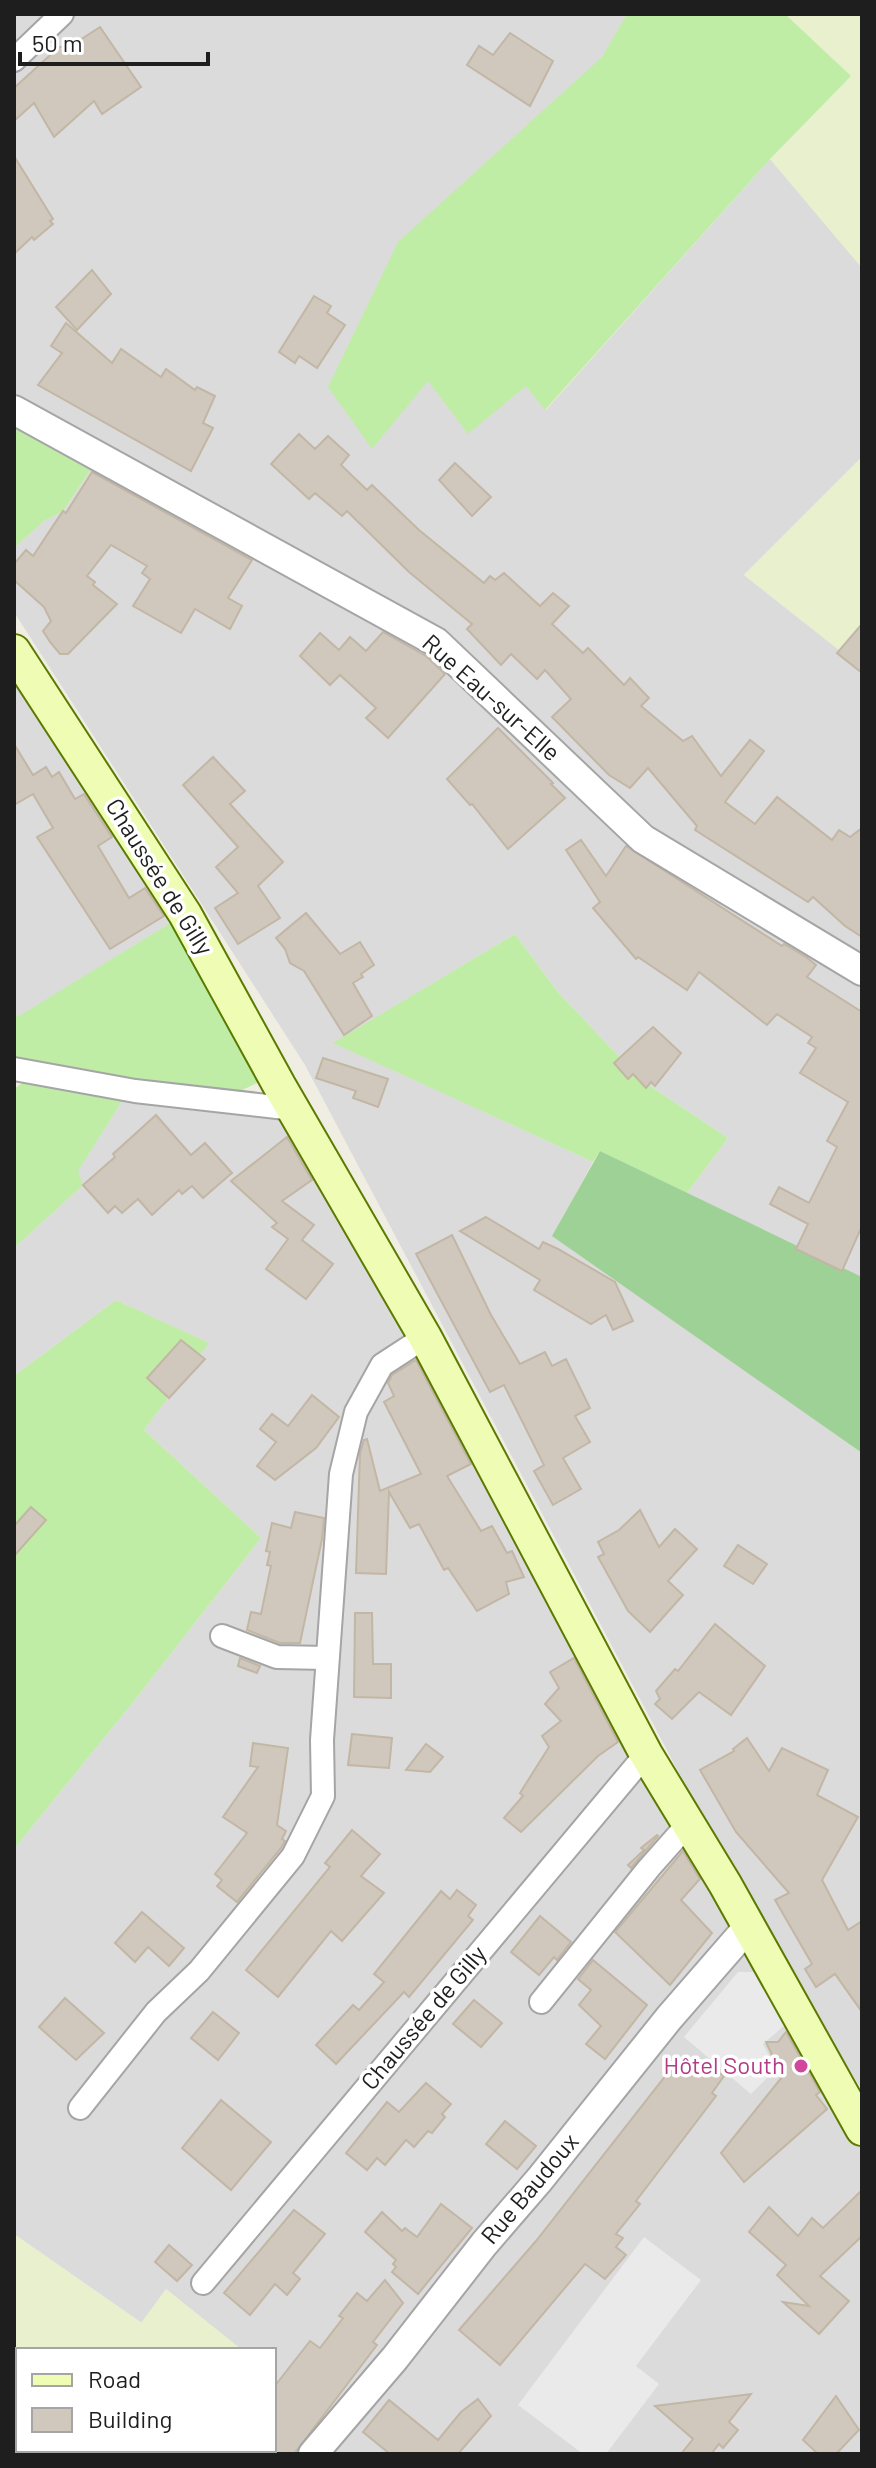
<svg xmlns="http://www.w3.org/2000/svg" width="876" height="2468" font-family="Barlow,sans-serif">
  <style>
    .residential { fill: #dcdbdb }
    .farmland { fill: #e8f0cd }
    .grass { fill: #bfeda6 }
    .forest { fill: #9ed195 }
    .parking { fill: #eaeaea }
    .building { fill: #d0c8bc; stroke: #c2b6a5; stroke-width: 2 }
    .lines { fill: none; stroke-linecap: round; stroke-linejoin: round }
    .minor-casing { stroke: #a5a5a5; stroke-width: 26 }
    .tertiary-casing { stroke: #a5a5a5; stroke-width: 32 }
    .secondary-casing { stroke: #5b7a00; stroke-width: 36 }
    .minor { stroke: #fff; stroke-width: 22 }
    .tertiary { stroke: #fff; stroke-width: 28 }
    .secondary { stroke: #effdb4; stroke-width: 32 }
    .hotel-dot { fill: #d1479c; stroke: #fff; stroke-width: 3 }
    .labels { text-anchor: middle; stroke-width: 7; stroke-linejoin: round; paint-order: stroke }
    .street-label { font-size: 24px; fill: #1e1e1e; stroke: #fff }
    .hotel-label { font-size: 24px; fill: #b23c85; stroke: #fff; text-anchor: end }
  </style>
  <rect width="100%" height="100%" fill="#f0ede3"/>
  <g class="residential">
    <polygon points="14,14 627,14 428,380 526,385 546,410 770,159 862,268 862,457 744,575 839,650 862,623 862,1283 845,1278 687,1193 728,1138 641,1080 557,991 515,934 334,1043 593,1162 553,1236 862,1453 862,2090 753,1913 305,1065 14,612 14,548 44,521 63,511 93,466 14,411"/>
    <polygon points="14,663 185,914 14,1020"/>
    <polygon points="129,1090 294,1109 862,2111 862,2454 55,2454 58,2450 177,2450 182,2453 184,2450 274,2450 274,2350 242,2350 166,2289 142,2323 14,2234 14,1849 134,1701 261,1538 144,1430 208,1343 116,1300 14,1376 14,1248 83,1185 77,1172"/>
  </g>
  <g class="farmland">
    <polygon points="785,14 862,14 862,268 770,159 851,76"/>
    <polygon points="862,457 862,623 839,650 744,575"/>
    <polygon points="14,2234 141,2323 166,2289 242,2350 18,2350 18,2450 58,2450 55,2454 14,2454"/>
  </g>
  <g class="grass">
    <polygon points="627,14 785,14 851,76 770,159 545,410 526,386 468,434 428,381 372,449 328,387 398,242 602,57"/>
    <polygon points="14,428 93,466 63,511 44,521 14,548"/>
    <polygon points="185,914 274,1075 234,1094 14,1064 14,1015 19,1016"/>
    <polygon points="515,934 557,991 641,1080 728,1138 687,1193 600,1151 593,1162 333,1043"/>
    <polygon points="36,1073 129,1090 78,1171 83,1185 14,1248 14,1089"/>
    <polygon points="116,1300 209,1343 144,1430 261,1538 134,1701 14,1849 14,1376"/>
  </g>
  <polygon class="forest" points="600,1151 862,1277 862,1453 552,1236"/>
  <g class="parking">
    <polygon points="738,1972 759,1972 786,2024 763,2044 776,2069 751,2094 684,2037"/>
    <polygon points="644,2237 701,2280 636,2366 659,2384 606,2454 583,2454 518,2405"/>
  </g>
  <g class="building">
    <polygon points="100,27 141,87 102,114 94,101 54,137 34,103 14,121 14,88 59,47 69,47"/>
    <polygon points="510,33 553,61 530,106 467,65 479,46 493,55"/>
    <polygon points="14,156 53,219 50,221 53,224 34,240 32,237 14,254"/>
    <polygon points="92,270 111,294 77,330 56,307"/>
    <polygon points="314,296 331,306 327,313 345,325 317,368 299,356 295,363 279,352"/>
    <polygon points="66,323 112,363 121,349 161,377 166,369 195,390 197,387 215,396 203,423 213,428 191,471 38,385 62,353 51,346"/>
    <polygon points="299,434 315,449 328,436 349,455 341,465 367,490 372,485 419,530 484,583 490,576 495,580 504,573 540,606 553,593 569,606 552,624 583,653 588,648 624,685 630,678 649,698 641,706 683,741 692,736 721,776 750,740 764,751 725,802 755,824 777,797 832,840 839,830 850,837 862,828 862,937 845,926 813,897 808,902 695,830 697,826 648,768 630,788 609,775 552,717 571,699 545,670 537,679 511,654 501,665 467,629 472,624 409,572 347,511 342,516 315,493 309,499 271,464"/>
    <polygon points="455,463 491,497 472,516 439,480"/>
    <polygon points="92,472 252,560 228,598 242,606 230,629 195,609 181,633 133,606 150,579 142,573 147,566 111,545 87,576 95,582 93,585 117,604 68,654 60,654 50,642 43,631 51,621 44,607 14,580 14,564 26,550 33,556 63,511 66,513"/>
    <polygon points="862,624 862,673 837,653"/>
    <polygon points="383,632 426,656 445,674 388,738 366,718 376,708 340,675 330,685 300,656 320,633 339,650 350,637 366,651"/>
    <polygon points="498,728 553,783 551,784 565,798 508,849 472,804 470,805 447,779"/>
    <polygon points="14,744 33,775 46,767 52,777 59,772 75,799 84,794 112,837 98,846 129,898 145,888 164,916 110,949 37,837 53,828 33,794 14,805"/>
    <polygon points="213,757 245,791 230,804 283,862 258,886 280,918 238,944 215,908 238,893 216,867 238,847 183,785"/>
    <polygon points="581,840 606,876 626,846 782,946 784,944 806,957 816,965 807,977 862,1012 862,1226 842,1271 796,1249 808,1224 770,1204 779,1187 809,1203 837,1147 827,1141 848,1102 800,1073 816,1048 808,1043 812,1037 777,1014 767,1025 699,972 687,990 638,957 636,959 593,908 600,902 566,850"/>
    <polygon points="306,913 340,954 360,942 374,965 361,974 363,977 353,983 372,1016 344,1035 304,971 290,963 285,949 276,938"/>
    <polygon points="653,1027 681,1053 655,1086 651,1082 646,1088 633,1074 628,1079 614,1063"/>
    <polygon points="323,1058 388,1079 378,1107 353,1098 356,1091 316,1078"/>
    <polygon points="156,1115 191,1155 205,1143 232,1173 203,1198 192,1186 182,1194 179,1190 152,1215 138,1199 122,1213 115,1206 108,1213 83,1185 115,1157 113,1154"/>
    <polygon points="287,1137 312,1180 282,1201 314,1225 302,1240 333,1264 306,1299 266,1269 288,1239 272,1227 277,1223 231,1181"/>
    <polygon points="486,1217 539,1249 543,1242 558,1249 615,1282 633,1321 613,1330 606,1315 591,1324 534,1290 540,1280 460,1231"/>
    <polygon points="452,1235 491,1315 520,1364 545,1352 552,1366 566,1359 590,1408 575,1416 590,1442 563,1458 581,1489 553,1505 534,1471 544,1465 504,1385 490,1392 416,1254"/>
    <polygon points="181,1340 205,1359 169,1398 147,1378"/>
    <polygon points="416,1360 471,1464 447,1476 481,1531 492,1526 507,1553 512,1551 524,1577 506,1582 509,1594 477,1611 448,1568 444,1570 419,1524 410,1528 389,1492 386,1574 356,1573 360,1453 364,1440 367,1439 380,1491 421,1474 384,1402 394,1396 388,1383 392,1375"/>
    <polygon points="312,1395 339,1417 316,1448 275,1480 257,1466 276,1442 260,1429 272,1414 288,1426"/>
    <polygon points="31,1507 46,1520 14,1556 14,1526"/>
    <polygon points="640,1510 659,1547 675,1529 697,1549 668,1581 683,1595 650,1632 628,1611 598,1557 604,1554 598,1542 619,1530"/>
    <polygon points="295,1512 324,1518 322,1539 300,1643 280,1643 247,1630 251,1612 261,1614 271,1566 267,1565 270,1552 266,1551 272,1523 291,1528"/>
    <polygon points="738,1545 767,1564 753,1584 724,1566"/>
    <polygon points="355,1613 372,1613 373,1664 391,1664 391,1698 354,1697"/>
    <polygon points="715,1624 765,1666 731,1715 699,1692 672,1719 655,1704 660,1699 656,1691 675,1669 678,1671"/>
    <polygon points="240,1658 260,1666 257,1673 238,1666"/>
    <polygon points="574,1658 618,1742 598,1756 521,1832 504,1818 523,1796 520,1793 549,1747 542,1736 561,1721 545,1704 559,1688 550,1672"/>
    <polygon points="352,1734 392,1738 389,1768 348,1765"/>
    <polygon points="747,1738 769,1771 782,1748 828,1770 817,1795 858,1817 822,1880 848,1930 862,1921 862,2012 835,1974 816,1987 805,1969 812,1964 775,1900 789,1893 736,1832 700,1770 734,1751 733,1749"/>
    <polygon points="253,1743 288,1748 277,1825 286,1831 282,1839 285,1841 281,1848 237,1902 217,1886 222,1880 215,1874 247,1833 223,1817 258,1767 250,1766"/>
    <polygon points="426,1744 443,1757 430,1772 406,1770"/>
    <polygon points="352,1830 380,1854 361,1876 384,1893 342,1941 331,1931 278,1997 246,1970 330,1867 325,1863"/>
    <polygon points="657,1835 658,1836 631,1868 628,1865 644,1850 641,1848"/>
    <polygon points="683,1851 700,1879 681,1900 712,1933 670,1985 615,1932"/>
    <polygon points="457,1890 476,1905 468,1916 473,1920 409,1997 404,1992 336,2064 316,2045 353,2005 359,2010 384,1982 374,1974 441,1891 450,1899"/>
    <polygon points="142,1912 184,1948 169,1966 148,1947 135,1962 115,1943"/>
    <polygon points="540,1916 571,1942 557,1960 554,1957 539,1975 511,1952"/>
    <polygon points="593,1960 647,2005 605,2059 586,2044 601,2026 579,2005 591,1990 578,1979"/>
    <polygon points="65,1998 104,2033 76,2060 39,2027"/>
    <polygon points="474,2000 502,2023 481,2047 453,2024"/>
    <polygon points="213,2012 239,2033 218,2060 191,2038"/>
    <polygon points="786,2032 820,2092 816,2095 827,2109 744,2182 721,2153 782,2077 766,2042 778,2042"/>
    <polygon points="700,2060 724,2076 712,2093 716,2096 636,2201 640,2204 616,2234 623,2238 616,2247 626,2255 605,2279 585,2264 500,2365 459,2330 536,2241 674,2065 689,2076"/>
    <polygon points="426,2083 451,2104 442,2114 445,2117 432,2133 428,2131 414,2147 406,2140 385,2165 377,2158 367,2170 346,2153 387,2102 399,2112"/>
    <polygon points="221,2100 271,2142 231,2190 182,2148"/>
    <polygon points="505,2121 536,2146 517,2169 486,2144"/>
    <polygon points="862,2190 862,2236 820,2276 849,2301 819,2334 783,2302 809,2306 777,2275 786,2265 749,2232 769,2207 798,2236 812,2218 823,2228"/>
    <polygon points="441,2204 472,2228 418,2294 392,2272 396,2267 393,2264 396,2260 365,2232 382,2212 402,2231 405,2228 417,2237"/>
    <polygon points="294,2210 325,2234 293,2273 300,2279 287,2295 275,2284 250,2315 224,2293"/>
    <polygon points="169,2245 192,2265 177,2281 155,2262"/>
    <polygon points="385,2280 403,2303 373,2342 377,2345 294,2454 274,2454 274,2387 310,2341 320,2348 343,2318 339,2316 357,2293 367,2301"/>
    <polygon points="751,2394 729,2422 738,2430 723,2448 719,2444 711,2454 681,2454 693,2439 655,2406"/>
    <polygon points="836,2396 859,2430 836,2454 818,2454 803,2440"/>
    <polygon points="478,2399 491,2416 458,2454 390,2454 363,2432 389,2400 438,2440 461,2412"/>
  </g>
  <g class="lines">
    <g class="minor-casing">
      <g id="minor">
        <polyline points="14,60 62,14"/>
        <polyline points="14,1069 135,1091 294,1109"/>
        <polyline points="222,1636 277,1657 327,1658"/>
        <polyline points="541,2002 649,1868 688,1824"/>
        <polyline points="80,2108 156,2012 199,1971 293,1856 323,1796 322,1740 341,1474 356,1412 382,1365 425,1337"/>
        <polyline points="203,2283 646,1754"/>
      </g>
    </g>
    <g class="tertiary-casing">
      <g id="tertiary">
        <polyline points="14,410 436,642 643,839 862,971"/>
        <polyline points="313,2454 395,2358 484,2244 540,2179 669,2018 749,1926"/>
      </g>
    </g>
    <g class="secondary-casing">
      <polyline id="secondary" points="14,651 185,914 279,1085 425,1337 646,1754 725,1884 862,2129"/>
    </g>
    <use href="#minor" class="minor"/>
    <use href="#tertiary" class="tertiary"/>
    <use href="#secondary" class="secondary"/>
  </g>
  <circle class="hotel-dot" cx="801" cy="2066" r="8"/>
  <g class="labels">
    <g class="street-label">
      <text transform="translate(491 698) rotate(42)" y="8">Rue Eau-sur-Elle</text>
      <text transform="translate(159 877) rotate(58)" y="8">Chaussée de Gilly</text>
      <text transform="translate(424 2018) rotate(-50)" y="8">Chaussée de Gilly</text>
      <text transform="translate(530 2189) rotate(-50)" y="8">Rue Baudoux</text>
    </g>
    <g class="hotel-label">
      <text x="785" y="2074">Hôtel South</text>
    </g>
  </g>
  <rect width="876" height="2468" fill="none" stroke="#1e1e1e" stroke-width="32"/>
  <rect x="16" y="2348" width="260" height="104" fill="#ffffff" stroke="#a5a5a5" stroke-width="2"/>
  <rect x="32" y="2374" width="40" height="12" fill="#effdb4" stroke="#a5a5a5" stroke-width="2"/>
  <text x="88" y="2388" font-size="24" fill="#1e1e1e">Road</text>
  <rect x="32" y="2408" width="40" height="24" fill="#d0c8bc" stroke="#a5a5a5" stroke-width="2"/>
  <text x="88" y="2428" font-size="24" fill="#1e1e1e">Building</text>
  <path d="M20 52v12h188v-12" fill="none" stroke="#1e1e1e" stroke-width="4"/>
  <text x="32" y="52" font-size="24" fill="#1e1e1e" stroke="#ffffff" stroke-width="6" paint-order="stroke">50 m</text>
</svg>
